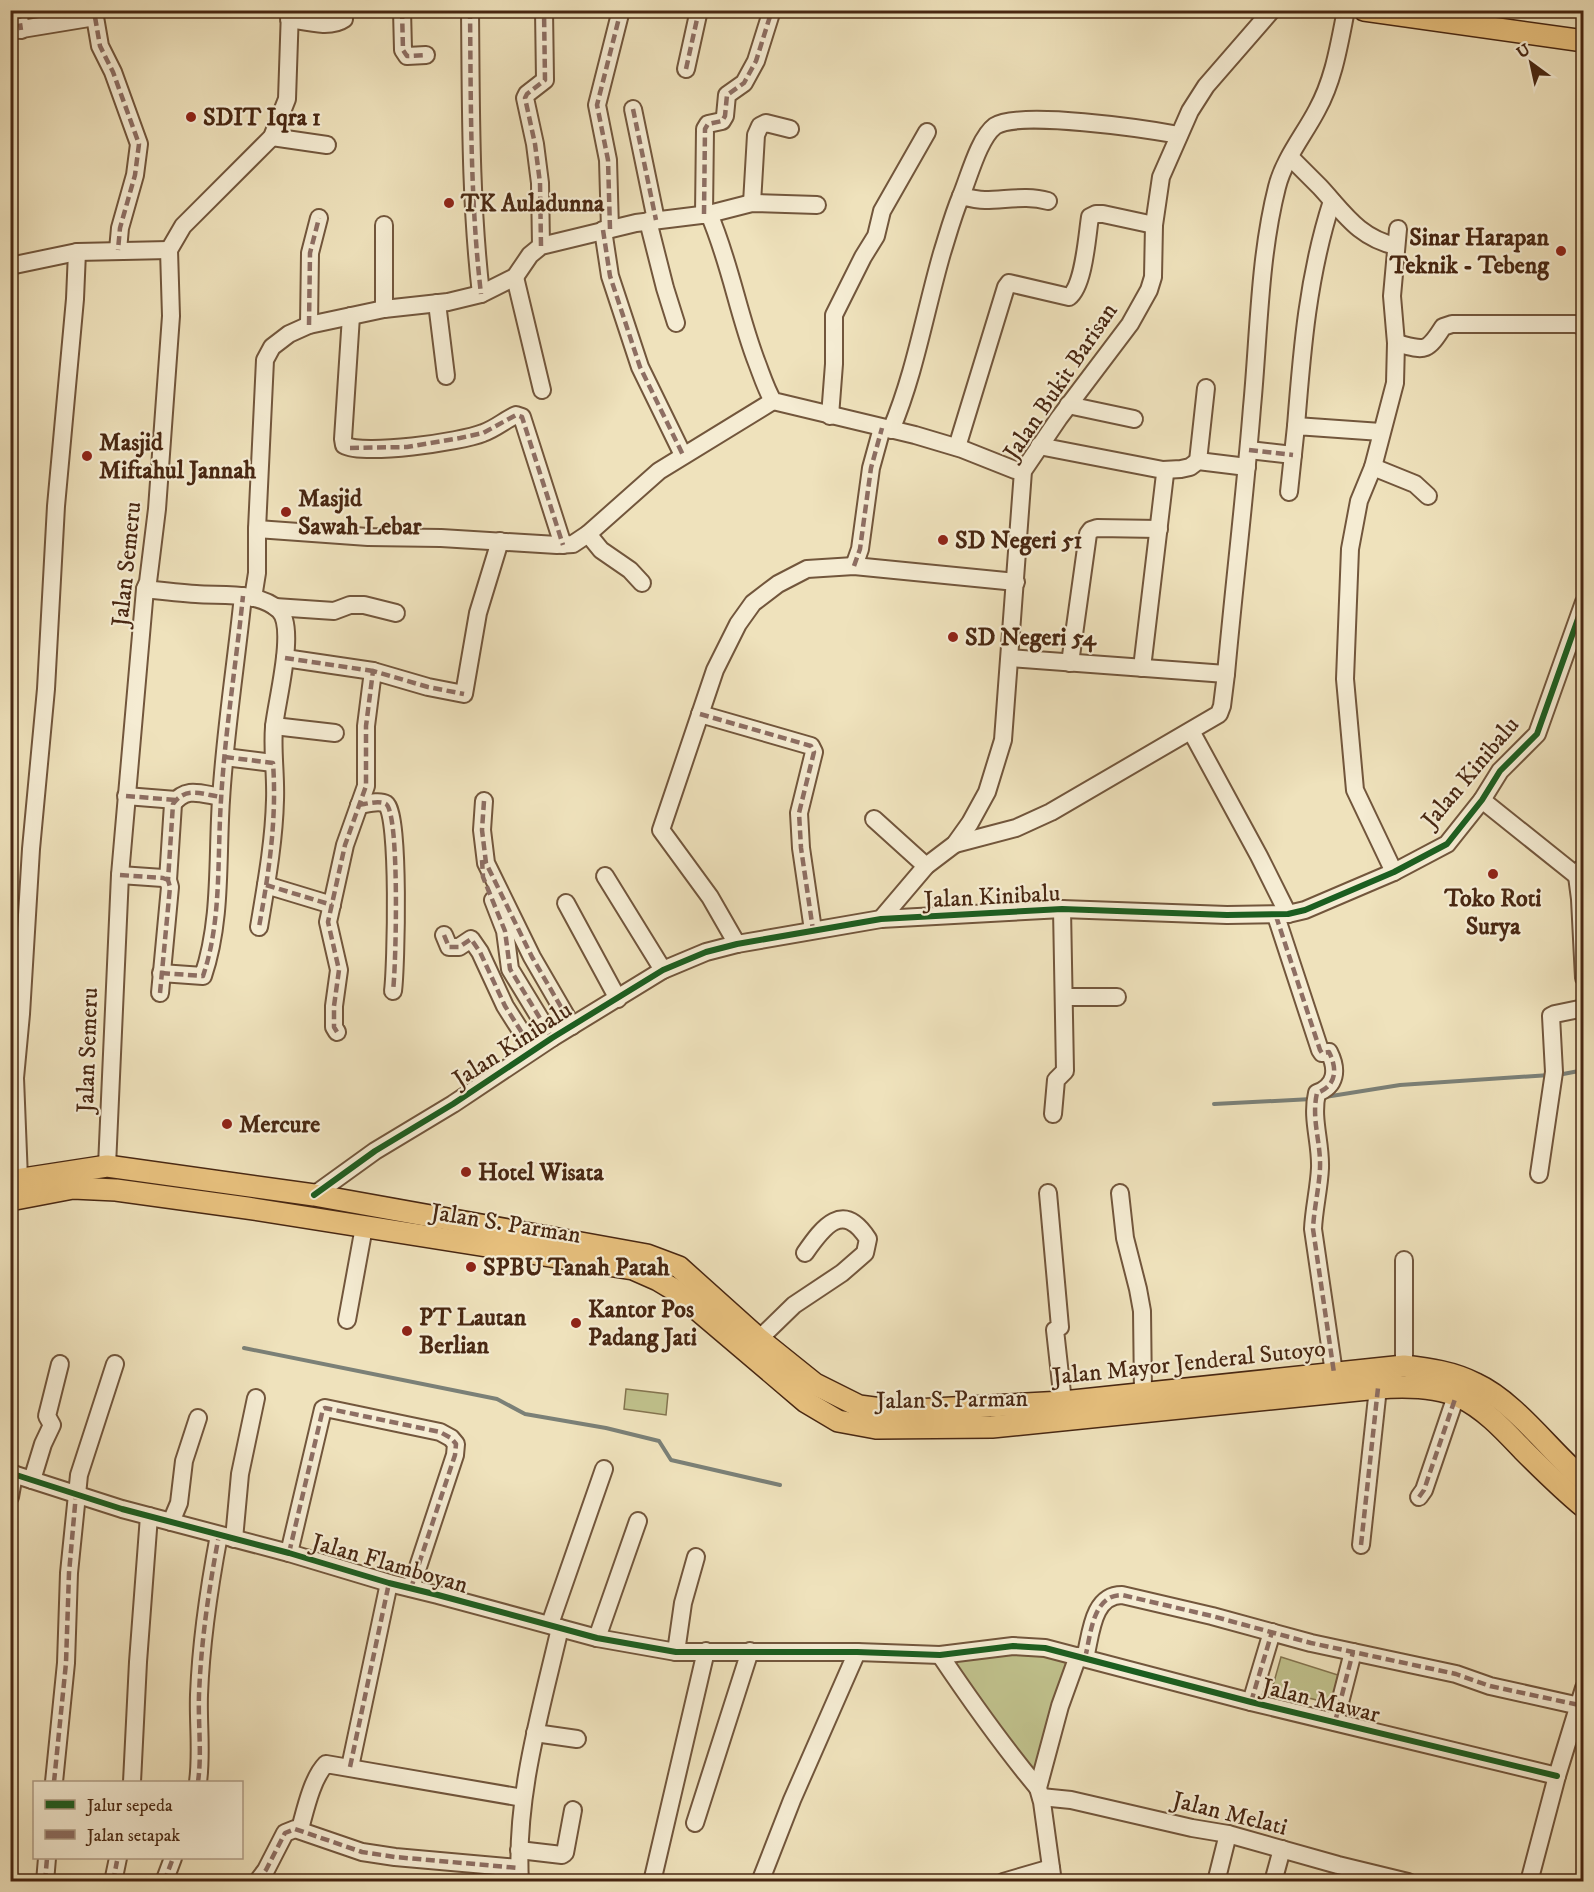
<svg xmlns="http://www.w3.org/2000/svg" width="1594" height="1892" font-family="'IM FELL DW Pica',serif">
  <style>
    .green { fill: #c0c18c; stroke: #84744f; stroke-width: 1.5 }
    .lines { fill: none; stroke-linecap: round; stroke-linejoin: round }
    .stream { stroke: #7b8077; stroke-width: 4 }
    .minor-casing { stroke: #72563c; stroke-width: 20 }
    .major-casing { stroke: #482712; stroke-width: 24 }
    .minor { stroke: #f5ecd3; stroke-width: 16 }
    .major { stroke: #e8c17e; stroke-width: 21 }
    .quiet { stroke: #8d6e63; stroke-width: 4.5; stroke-dasharray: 9 4.5; stroke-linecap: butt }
    .cycleway-casing { stroke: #f5ecd3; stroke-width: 10 }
    .cycleway { stroke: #1b5e20; stroke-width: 6 }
    .poi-dot { fill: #8f2418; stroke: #f5ecd3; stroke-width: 2 }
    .labels { text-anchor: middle; stroke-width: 4.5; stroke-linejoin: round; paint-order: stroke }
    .poi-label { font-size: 24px; font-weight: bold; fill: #482712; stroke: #f5ecd3; text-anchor: start }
    .street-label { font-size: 24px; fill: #482712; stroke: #f5ecd3 }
  </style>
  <rect width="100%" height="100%" fill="#efe2bc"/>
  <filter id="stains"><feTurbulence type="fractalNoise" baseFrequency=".00333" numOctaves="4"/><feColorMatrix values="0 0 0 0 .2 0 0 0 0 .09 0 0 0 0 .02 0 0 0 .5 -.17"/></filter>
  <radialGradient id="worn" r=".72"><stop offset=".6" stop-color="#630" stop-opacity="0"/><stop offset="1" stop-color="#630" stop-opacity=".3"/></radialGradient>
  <g class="green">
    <polygon points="626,1389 668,1394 666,1415 624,1409"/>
    <polygon points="1009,1655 1078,1656 1040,1791 951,1660"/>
    <polygon points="1281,1657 1341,1676 1333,1704 1272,1689"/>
  </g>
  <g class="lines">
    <g class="stream">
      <polyline points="1558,1075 1584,1070"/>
      <polyline points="1325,1097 1400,1085 1550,1075"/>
      <polyline points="1214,1104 1312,1099"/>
      <polyline points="244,1348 497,1399 525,1414 606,1428 659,1441 671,1460 780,1485"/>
    </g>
    <g class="minor-casing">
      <g id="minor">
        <polyline points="18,10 21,30"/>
        <polyline points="402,10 403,50 407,56 426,55"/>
        <path d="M470,10C471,105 470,199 481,294"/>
        <polyline points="95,17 100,46 113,72 139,144 135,175 120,228 118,250"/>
        <path d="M289,19C304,21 330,29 344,19V10"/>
        <polyline points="10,31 95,17 94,10"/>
        <polyline points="686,69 699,10"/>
        <polyline points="633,109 656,220"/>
        <polyline points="272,137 327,145"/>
        <path d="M1290,157C1300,167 1310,177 1320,187C1344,213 1359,238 1396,246"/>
        <path d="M961,196C969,177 979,138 995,126C1019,110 1146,129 1179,135"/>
        <polyline points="752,203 756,135 760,126 766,123 790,129"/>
        <polyline points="704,214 705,129 708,124 722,121 725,116 727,95 744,83 756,61 772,10"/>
        <polyline points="709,214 752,203 817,205"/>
        <polyline points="648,221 665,288 676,323"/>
        <polyline points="610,229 608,160 597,105 621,10"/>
        <polyline points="603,230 610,276 640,367 683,455"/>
        <polyline points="541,246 540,183 535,144 525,98 527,94 545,80 544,10"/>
        <polyline points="10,266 77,252 169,250"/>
        <polyline points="515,277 542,390"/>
        <polyline points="437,303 446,376"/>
        <polyline points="384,309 384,225"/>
        <path d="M351,316L343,439L344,445C363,456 461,442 483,433C495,429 505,420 516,415L522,417L563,545"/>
        <polyline points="309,325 310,253 319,218"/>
        <path d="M1396,343C1424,350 1426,354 1443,327L1452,324H1576L1584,327"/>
        <polyline points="1068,405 1134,419"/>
        <polyline points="830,416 834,364 834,315 863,257 876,236 882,211 927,132"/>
        <path d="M1296,426C1302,349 1308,275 1332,201"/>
        <path d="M891,430C915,373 925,312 942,253C948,234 953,215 961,196C969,198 977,200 985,200C1006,200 1027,195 1048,201"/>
        <polyline points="1039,446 1163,470 1165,474 1142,668"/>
        <path d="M957,447L1006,287L1009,283L1069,297C1084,286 1087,236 1090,217L1096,214H1103L1154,225"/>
        <polyline points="1249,450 1293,455"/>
        <polyline points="1198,461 1206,388"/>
        <polyline points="1373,467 1415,484 1428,496"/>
        <polyline points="1163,470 1181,469 1190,467 1198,461 1247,467"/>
        <polyline points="1289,492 1296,426 1381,432"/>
        <polyline points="257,529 368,537 441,538 557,545 573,544 588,534 659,471 773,401"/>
        <polyline points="588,534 601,550 630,570 642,583"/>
        <polyline points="854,566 860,549 871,468 882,428"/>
        <path d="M145,589C162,591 179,593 196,594C222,596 258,591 279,610C297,627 276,703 274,727C272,751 276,775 275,800C274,842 266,885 259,927"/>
        <path d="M253,598L257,573V529L265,360L272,347L289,334L309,325L384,309L448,302L481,294L515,277L530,255L541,246L636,223L709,214C730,262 738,314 757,363C762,376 766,389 773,401L915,435L962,449L1015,470L1023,471"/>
        <polyline points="275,607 334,611 350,605 364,605 396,613"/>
        <polyline points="285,658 373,671"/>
        <polyline points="1010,658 1226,674"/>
        <polyline points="1070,663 1088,534 1091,530 1097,528 1159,529"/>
        <polyline points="700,714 811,746 814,752 799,813 801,848 813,930"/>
        <polyline points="274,726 335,733"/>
        <polyline points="1191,731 1259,856 1288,914"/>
        <polyline points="225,757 273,763"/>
        <polyline points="126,796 176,800"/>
        <polyline points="1482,800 1577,876 1584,876"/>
        <polyline points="484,801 482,830 486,863 532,957 572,1026"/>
        <path d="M359,805C366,804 379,800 386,804C400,814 396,968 393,991"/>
        <polyline points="874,819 926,866"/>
        <path d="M955,844L1016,828L1051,812L1219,714L1222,706L1226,674C1234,585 1245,496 1252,407C1259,334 1259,258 1277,187C1284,159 1304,135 1317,110C1334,79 1339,45 1346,10"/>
        <polyline points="1581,869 1577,876 1580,899 1584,978"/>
        <polyline points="1394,872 1355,790 1345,679 1350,549 1359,501 1373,467 1395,383 1396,343 1392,296 1398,229"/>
        <polyline points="120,875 163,878 168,880"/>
        <polyline points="605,876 663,970"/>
        <polyline points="266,885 332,905"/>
        <polyline points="493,900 505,931 510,969 552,1038"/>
        <polyline points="566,903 618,999"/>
        <path d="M1276,916L1320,1050L1322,1053L1329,1052C1338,1070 1336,1086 1317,1093C1311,1119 1321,1142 1320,1168C1319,1189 1314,1208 1313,1229L1334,1373"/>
        <polyline points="881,919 926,866 955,844 970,823 987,792 1003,740 1023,471 1059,418 1130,324 1149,290 1153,277 1154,225 1161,177 1190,111 1206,86 1272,10"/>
        <polyline points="444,935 449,947 459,947 471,939 480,952 505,1006 533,1050"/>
        <polyline points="737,944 710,897 661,830 715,670 738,624 753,603 778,584 807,569 854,566 1016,582"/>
        <path d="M161,973L203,976C222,920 217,859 221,800C225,732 236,664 243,596"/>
        <path d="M160,993L170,887L168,880L173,804C186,786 201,794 221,797"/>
        <polyline points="1064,997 1117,997"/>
        <polyline points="337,1032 334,1027 334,1006 339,970 328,922 345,845 366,786 366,726 373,671 428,687 464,694 478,613 500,541"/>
        <polyline points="1053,1114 1056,1080 1065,1071 1062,909"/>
        <polyline points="107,1166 120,875 145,589 148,582 157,509 171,316 169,250 183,226 272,137 287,99 290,10"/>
        <polyline points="1539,1174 1554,1072 1551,1016 1555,1014 1584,1008"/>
        <polyline points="19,1179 15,1078 21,1014 31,849 46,689 56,506 75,299 77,252"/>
        <polyline points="1048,1193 1060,1327 1055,1330 1063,1402"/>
        <polyline points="1120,1193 1125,1238 1138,1289 1142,1311 1143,1394"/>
        <polyline points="314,1195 375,1151 453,1104 552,1038 663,970 706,952 737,944 881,919 1062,909 1227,915 1288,914 1305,910 1394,872 1447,844 1482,800 1500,771 1537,734 1584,602"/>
        <polyline points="347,1320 364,1227"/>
        <path d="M759,1339L794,1305L842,1273L865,1253L868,1239C843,1200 823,1227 805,1253"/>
        <polyline points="1404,1366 1404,1260"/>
        <polyline points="10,1473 122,1509 289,1553 389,1583 438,1595 597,1638 676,1652 857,1652 940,1655 1013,1646 1045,1648 1251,1702 1557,1776"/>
        <polyline points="32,1480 43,1444 52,1425 47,1416 60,1364"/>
        <polyline points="10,1497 14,1474"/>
        <polyline points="1419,1497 1424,1490 1456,1396"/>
        <polyline points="171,1522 179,1503 184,1461 198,1418"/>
        <polyline points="234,1539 240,1474 256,1398"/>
        <polyline points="1361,1545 1378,1388"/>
        <polyline points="289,1553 323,1409 325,1408 440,1432 451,1438 456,1444 455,1455 411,1588"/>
        <polyline points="550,1624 604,1469"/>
        <polyline points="597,1638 638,1521"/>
        <polyline points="676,1652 683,1603 696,1557"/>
        <path d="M940,1655C971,1701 1002,1745 1038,1788"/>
        <path d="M1085,1658C1091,1635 1092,1595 1122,1595L1212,1616L1311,1643L1456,1674L1490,1686L1584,1707"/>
        <polyline points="1251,1702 1272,1632"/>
        <polyline points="1335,1722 1353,1652"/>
        <polyline points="535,1733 577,1739"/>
        <polyline points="350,1767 389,1583"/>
        <polyline points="54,1782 66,1663 69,1573 79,1475 115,1364"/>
        <polyline points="132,1782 138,1662 149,1516"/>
        <path d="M198,1782C202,1753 198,1724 199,1695C201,1641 209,1588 219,1535"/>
        <polyline points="1041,1797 1071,1800 1192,1828 1228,1834 1338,1865 1408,1882"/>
        <polyline points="695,1823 750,1651"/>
        <path d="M300,1829C305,1811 312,1778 326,1764L523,1798"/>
        <polyline points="519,1850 562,1855 565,1853 573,1810"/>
        <polyline points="45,1882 47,1858"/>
        <polyline points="113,1882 118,1858"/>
        <polyline points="164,1882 173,1858"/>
        <polyline points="257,1882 266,1870 285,1833 295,1829 362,1852 395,1857 519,1868"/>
        <path d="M520,1882C515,1796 541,1710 560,1628"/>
        <polyline points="652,1882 706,1651"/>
        <polyline points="760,1882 792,1800 857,1652"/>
        <polyline points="1003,1882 1051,1868"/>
        <polyline points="1053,1882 1042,1802 1038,1788 1060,1706 1078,1656"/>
        <polyline points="1216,1882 1228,1834"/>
        <polyline points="1273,1882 1282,1849"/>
        <polyline points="1529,1882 1557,1776 1584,1688"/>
      </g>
    </g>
    <g class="major-casing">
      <g id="major">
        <polyline points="1364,10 1584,41"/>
        <path d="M10,1181L107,1166L314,1195L647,1255L679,1267L759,1339L815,1384L859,1406L896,1411L1063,1402L1404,1366C1429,1369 1453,1372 1476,1384C1515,1402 1550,1451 1584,1480"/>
        <path d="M10,1200L73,1188L116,1190L247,1208L633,1269L658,1280L673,1289L806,1402L838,1421L876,1428L992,1427L1378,1388C1404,1386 1436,1386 1460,1397C1485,1409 1504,1430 1523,1450C1543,1470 1562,1489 1584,1507"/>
      </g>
    </g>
    <use href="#minor" class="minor"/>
    <use href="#major" class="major"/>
    <g class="quiet">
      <polyline points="18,10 21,30"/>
      <polyline points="402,10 403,50 407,56 426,55"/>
      <path d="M470,10C471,105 470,199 481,294"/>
      <polyline points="95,17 100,46 113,72 139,144 135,175 120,228 118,250"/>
      <polyline points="686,69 699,10"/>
      <polyline points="633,109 656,220"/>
      <polyline points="704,214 705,129 708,124 722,121 725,116 727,95 744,83 756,61 772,10"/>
      <polyline points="610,229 608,160 597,105 621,10"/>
      <polyline points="603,230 610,276 640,367 683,455"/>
      <polyline points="541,246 540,183 535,144 525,98 527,94 545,80 544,10"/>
      <polyline points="309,325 310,253 319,218"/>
      <polyline points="350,448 407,447 460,438 483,433 516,415 522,417 563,545"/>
      <polyline points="1249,450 1293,455"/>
      <polyline points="854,566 860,549 871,468 882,428"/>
      <polyline points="285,658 373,671"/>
      <polyline points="700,714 811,746 814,752 799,813 801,848 813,930"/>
      <path d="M225,757L273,763C277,819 269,872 259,927"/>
      <polyline points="126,796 176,800"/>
      <polyline points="484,801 482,830 486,863 532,957 572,1026"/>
      <path d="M359,805C366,804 379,800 386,804C400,814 396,968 393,991"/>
      <polyline points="482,860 483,877 505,931 510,969 552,1038"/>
      <polyline points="120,875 163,878 168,880"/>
      <polyline points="266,885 332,905"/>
      <path d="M1276,916L1320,1050L1322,1053L1329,1052C1338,1070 1336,1086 1317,1093C1311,1119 1321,1142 1320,1168C1319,1189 1314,1208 1313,1229L1334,1373"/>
      <polyline points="444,935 449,947 459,947 471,939 480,952 505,1006 533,1050"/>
      <path d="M161,973L203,976C222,920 217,859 221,800C225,732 236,664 243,596"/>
      <path d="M160,993L170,887L168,880L173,804C186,786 201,794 221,797"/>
      <polyline points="337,1032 334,1027 334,1006 339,970 328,922 345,845 366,786 366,726 373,671 428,687 464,694"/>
      <polyline points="10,1497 14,1474"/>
      <polyline points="1419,1497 1424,1490 1456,1396"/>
      <polyline points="1361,1545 1378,1388"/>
      <polyline points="289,1553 323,1409 325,1408 440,1432 451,1438 456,1444 455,1455 411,1588"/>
      <path d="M1085,1658C1091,1635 1092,1595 1122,1595L1212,1616L1311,1643L1456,1674L1490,1686L1579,1705"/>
      <polyline points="1251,1702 1272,1632"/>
      <polyline points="1335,1722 1353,1652"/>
      <polyline points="350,1767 389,1583"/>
      <polyline points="54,1782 66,1663 69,1573 76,1494"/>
      <path d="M198,1782C202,1753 198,1724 199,1695C201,1641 209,1588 219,1535"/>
      <polyline points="45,1882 47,1858"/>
      <polyline points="113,1882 117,1861"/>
      <polyline points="164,1882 173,1858"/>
      <polyline points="257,1882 266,1870 285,1833 295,1829 362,1852 395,1857 519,1868"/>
    </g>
    <g class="cycleway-casing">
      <g id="cycleway">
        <polyline points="314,1195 375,1151 453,1104 552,1038 663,970 706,952 737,944 881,919 1062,909 1227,915 1288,914 1305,910 1394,872 1447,844 1482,800 1500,771 1537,734 1584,602"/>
        <polyline points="10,1473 122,1509 289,1553 389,1583 438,1595 597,1638 676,1652 857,1652 940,1655 1013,1646 1045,1648 1251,1702 1557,1776"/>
      </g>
    </g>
    <use href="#cycleway" class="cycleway"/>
  </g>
  <g class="poi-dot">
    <circle cx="191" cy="117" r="6"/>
    <circle cx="449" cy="203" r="6"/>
    <circle cx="1561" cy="251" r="6"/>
    <circle cx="87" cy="456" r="6"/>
    <circle cx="286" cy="512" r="6"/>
    <circle cx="943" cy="540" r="6"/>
    <circle cx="953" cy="637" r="6"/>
    <circle cx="1493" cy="874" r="6"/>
    <circle cx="227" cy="1124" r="6"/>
    <circle cx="466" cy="1172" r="6"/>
    <circle cx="471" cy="1267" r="6"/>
    <circle cx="576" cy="1323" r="6"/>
    <circle cx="407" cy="1331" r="6"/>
  </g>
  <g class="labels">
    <g class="poi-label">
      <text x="203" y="125">SDIT Iqra 1</text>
      <text x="461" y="211">TK Auladunna</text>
      <text x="1549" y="245" text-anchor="end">Sinar Harapan<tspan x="1549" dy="28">Teknik - Tebeng</tspan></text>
      <text x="99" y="450">Masjid<tspan x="99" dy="28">Miftahul Jannah</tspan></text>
      <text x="298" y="506">Masjid<tspan x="298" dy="28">Sawah Lebar</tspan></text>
      <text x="955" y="548">SD Negeri 51</text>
      <text x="965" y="645">SD Negeri 54</text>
      <text x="1493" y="906" text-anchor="middle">Toko Roti<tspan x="1493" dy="28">Surya</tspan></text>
      <text x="239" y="1132">Mercure</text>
      <text x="478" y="1180">Hotel Wisata</text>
      <text x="483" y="1275">SPBU Tanah Patah</text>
      <text x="588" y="1317">Kantor Pos<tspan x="588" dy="28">Padang Jati</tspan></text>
      <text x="419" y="1325">PT Lautan<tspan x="419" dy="28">Berlian</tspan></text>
    </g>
    <g class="street-label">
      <text transform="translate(1060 381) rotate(-56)" y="8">Jalan Bukit Barisan</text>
      <text transform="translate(126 564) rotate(-84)" y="8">Jalan Semeru</text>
      <text transform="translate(1470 772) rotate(-50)" y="8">Jalan Kinibalu</text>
      <text transform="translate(992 896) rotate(-3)" y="8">Jalan Kinibalu</text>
      <text transform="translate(512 1044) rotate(-33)" y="8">Jalan Kinibalu</text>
      <text transform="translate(87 1050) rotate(-88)" y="8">Jalan Semeru</text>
      <text transform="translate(506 1223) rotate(9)" y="8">Jalan S. Parman</text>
      <text transform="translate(1189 1362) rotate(-6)" y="8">Jalan Mayor Jenderal Sutoyo</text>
      <text transform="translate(952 1399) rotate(-1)" y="8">Jalan S. Parman</text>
      <text transform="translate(390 1563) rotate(16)" y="8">Jalan Flamboyan</text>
      <text transform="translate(1321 1700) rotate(14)" y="8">Jalan Mawar</text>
      <text transform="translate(1230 1813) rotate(14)" y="8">Jalan Melati</text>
    </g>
  </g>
  <rect width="1594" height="1892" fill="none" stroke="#efe2bc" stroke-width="36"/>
  <rect x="12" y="12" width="1570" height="1868" fill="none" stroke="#482712" stroke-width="3"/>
  <rect x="18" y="18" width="1558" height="1856" fill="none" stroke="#482712" stroke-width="1.5"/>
  <rect x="33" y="1781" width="210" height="78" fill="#f5ecd3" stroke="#b09d86" stroke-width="1.5"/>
  <rect x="45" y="1800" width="30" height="9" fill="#1b5e20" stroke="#b09d86" stroke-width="1.5"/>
  <text x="87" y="1811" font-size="18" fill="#482712">Jalur sepeda</text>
  <rect x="45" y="1830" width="30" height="9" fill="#8d6e63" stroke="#b09d86" stroke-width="1.5"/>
  <text x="87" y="1841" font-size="18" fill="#482712">Jalan setapak</text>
  <g transform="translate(1531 63) rotate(327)" stroke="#f5ecd3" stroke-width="4.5" paint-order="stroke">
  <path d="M0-4.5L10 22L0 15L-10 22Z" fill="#482712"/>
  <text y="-9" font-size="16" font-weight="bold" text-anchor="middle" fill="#482712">U</text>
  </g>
  <rect width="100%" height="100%" filter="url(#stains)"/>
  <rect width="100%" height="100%" fill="url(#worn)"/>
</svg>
